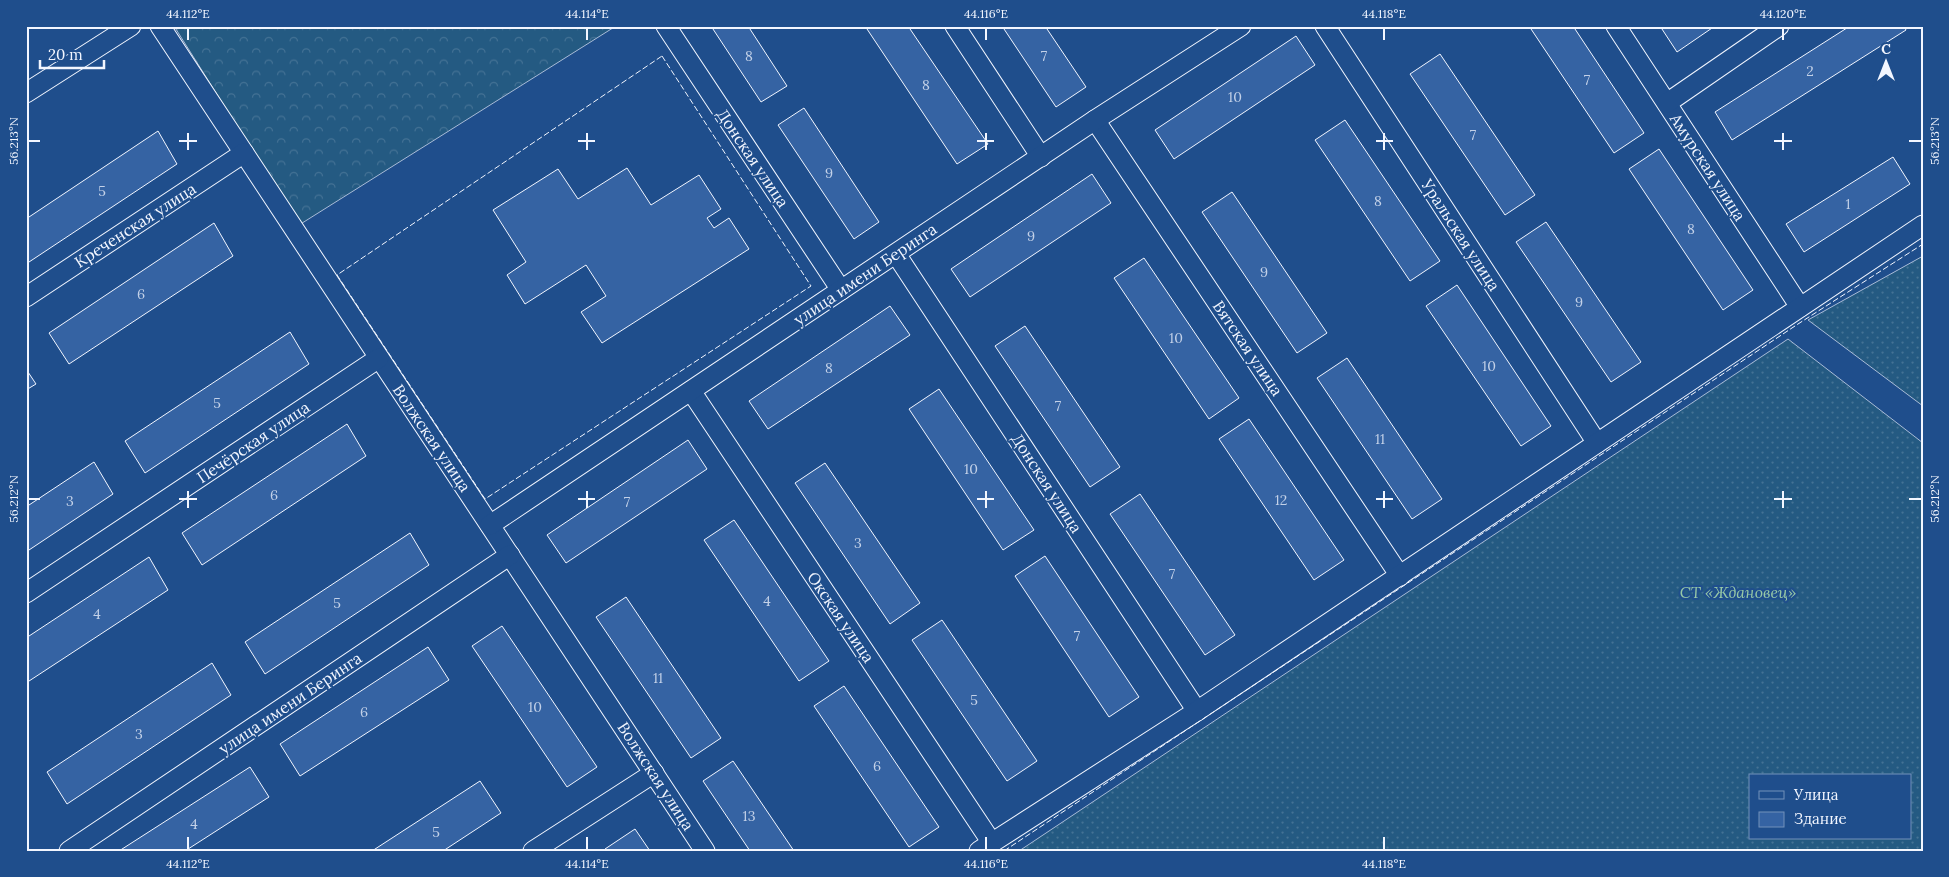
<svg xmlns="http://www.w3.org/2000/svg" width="1949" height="877" font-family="Lora,serif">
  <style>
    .forest { fill: url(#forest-crowns); stroke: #a8bbd7 }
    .garden { fill: url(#garden-dots); stroke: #a8bbd7; fill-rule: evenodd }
    .building { fill: #3563a3; stroke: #f2f6ff }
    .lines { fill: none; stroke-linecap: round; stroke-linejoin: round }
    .minor-casing { stroke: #f2f6ff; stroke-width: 21 }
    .minor { stroke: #1f4e8c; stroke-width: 19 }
    .fence { stroke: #f2f6ff; stroke-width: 1; stroke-dasharray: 6 2.5; stroke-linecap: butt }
    .ticks { fill: none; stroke: #f2f6ff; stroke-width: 2 }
    .labels { text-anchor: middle; stroke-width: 4; stroke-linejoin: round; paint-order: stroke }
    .number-label { font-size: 14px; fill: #c3d1e8 }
    .street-label { font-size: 16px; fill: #f2f6ff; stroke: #1f4e8c }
    .park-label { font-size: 16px; font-style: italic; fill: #97c8a6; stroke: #1f4e8c }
    .neatline { fill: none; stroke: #f2f6ff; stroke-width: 2 }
    .ticks-label { font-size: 12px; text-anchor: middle; fill: #f2f6ff }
  </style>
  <defs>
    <pattern id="forest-crowns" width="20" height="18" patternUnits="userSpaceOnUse" patternTransform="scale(1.25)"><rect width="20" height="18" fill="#245a82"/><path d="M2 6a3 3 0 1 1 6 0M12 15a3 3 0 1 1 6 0" fill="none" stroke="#447295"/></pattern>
    <pattern id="garden-dots" width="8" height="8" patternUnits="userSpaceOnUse" patternTransform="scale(1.25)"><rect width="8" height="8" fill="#245a82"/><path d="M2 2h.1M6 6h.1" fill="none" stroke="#447295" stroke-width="1.8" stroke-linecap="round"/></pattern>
  </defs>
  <rect width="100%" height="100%" fill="#1f4e8c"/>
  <polygon class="forest" points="174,26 616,26 299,225"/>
  <g class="garden">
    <polygon points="1923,256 1923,406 1808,320"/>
    <path d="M1788,339L1923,443V851H1019ZM1750,776H1910V838H1750Z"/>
  </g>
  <g class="building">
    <polygon points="711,26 748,26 787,86 761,102"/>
    <polygon points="865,26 908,26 988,144 957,164"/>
    <polygon points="1002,26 1045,26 1086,87 1056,107"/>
    <polygon points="1529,26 1573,26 1644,133 1614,153"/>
    <polygon points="1660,26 1715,26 1677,52"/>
    <polygon points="1850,26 1904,26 1906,30 1732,140 1715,112"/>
    <polygon points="1296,36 1315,65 1174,159 1155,130"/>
    <polygon points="1440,54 1535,195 1505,215 1410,74"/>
    <polygon points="804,108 879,222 854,239 778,125"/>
    <polygon points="1345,120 1440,261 1410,281 1315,140"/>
    <polygon points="158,131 177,164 26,264 26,219"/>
    <polygon points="1659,149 1753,290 1723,310 1629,169"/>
    <polygon points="1893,157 1910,184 1804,252 1786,224"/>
    <polygon points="627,168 651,205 699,175 721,209 707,218 714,228 729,218 749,249 602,343 581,312 606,296 586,265 525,304 507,275 526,262 493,210 558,169 578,199"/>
    <polygon points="1092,174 1111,203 970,297 951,269"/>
    <polygon points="1232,192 1327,333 1297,353 1202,212"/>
    <polygon points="1546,222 1641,362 1611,382 1516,242"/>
    <polygon points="214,223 233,256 69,364 49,333"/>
    <polygon points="1144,258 1239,398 1209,419 1114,278"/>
    <polygon points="1457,285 1551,426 1521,446 1426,306"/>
    <polygon points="890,306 910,335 768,429 749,401"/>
    <polygon points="1025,326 1120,467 1090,487 995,346"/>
    <polygon points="290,332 309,364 145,473 125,441"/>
    <polygon points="1347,358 1442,499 1412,519 1317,378"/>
    <polygon points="26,369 36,384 26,390"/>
    <polygon points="939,389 1034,530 1003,550 909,409"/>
    <polygon points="1249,419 1344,560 1314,580 1219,439"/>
    <polygon points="347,424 366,456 202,565 182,533"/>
    <polygon points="688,440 707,469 566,563 547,535"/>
    <polygon points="94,462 113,494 26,552 26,507"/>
    <polygon points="825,463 920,603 890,624 795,483"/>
    <polygon points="1140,494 1235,635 1205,655 1110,514"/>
    <polygon points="734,520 829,661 799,681 704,540"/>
    <polygon points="410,533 429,565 265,674 245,642"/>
    <polygon points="1045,556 1139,697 1109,717 1015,576"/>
    <polygon points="149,557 168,590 26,683 26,638"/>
    <polygon points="626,597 721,738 691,758 596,617"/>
    <polygon points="942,620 1037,761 1007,781 912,640"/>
    <polygon points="502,626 597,767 567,787 472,646"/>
    <polygon points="428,647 449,680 300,776 280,744"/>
    <polygon points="212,663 231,695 67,804 47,772"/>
    <polygon points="844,686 939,827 909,847 814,706"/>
    <polygon points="733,761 794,851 750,851 703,781"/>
    <polygon points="250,767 269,797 185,851 119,851"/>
    <polygon points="480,781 501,813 443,851 372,851"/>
    <polygon points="635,829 650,851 606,851 605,849"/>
  </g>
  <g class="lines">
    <g class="minor-casing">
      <g id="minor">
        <polyline points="160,26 705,851"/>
        <polyline points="666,26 841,290"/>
        <polyline points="955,26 1041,157"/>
        <polyline points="1325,26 1597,443"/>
        <polyline points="1616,26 1800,307"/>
        <polyline points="26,93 131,26"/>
        <polyline points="1667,103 1779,26"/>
        <polyline points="1095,120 1400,576"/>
        <polyline points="896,254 1197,711"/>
        <polyline points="26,297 244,153"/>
        <polyline points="691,391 992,843"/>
        <polyline points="490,525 1095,120 1241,26"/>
        <polyline points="26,593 379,358"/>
        <polyline points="69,851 510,555"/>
        <polyline points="533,851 654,773"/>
        <polyline points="979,851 1197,711 1923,225"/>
      </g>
    </g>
    <use href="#minor" class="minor"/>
    <g class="fence">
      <polygon points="662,56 811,286 485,499 337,275"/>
      <polyline points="1004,851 1798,324 1923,244"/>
    </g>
  </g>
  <path class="ticks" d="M188,28V40M587,28V40M986,28V40M1384,28V40M1783,28V40M188,133V150M587,133V150M986,133V150M1384,133V150M1783,133V150M28,141H40M179,141H197M578,141H595M977,141H994M1376,141H1393M1774,141H1792M1909,141H1922M188,491V508M587,491V508M986,491V508M1384,491V508M1783,491V508M28,499H40M179,499H197M578,499H595M977,499H994M1376,499H1393M1774,499H1792M1909,499H1922M188,837V850M587,837V850M986,837V850M1384,837V850"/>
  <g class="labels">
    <g class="number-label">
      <text x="749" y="61">8</text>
      <text x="1044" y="61">7</text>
      <text x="1810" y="76">2</text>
      <text x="1587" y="85">7</text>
      <text x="926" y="90">8</text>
      <text x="1235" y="102">10</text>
      <text x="1473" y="140">7</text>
      <text x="829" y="178">9</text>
      <text x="102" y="196">5</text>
      <text x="1378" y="206">8</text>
      <text x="1848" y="209">1</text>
      <text x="1691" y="234">8</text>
      <text x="1031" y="241">9</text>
      <text x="1264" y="277">9</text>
      <text x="141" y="299">6</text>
      <text x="1579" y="307">9</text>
      <text x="1176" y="343">10</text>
      <text x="1489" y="371">10</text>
      <text x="829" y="373">8</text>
      <text x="217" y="408">5</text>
      <text x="1058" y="411">7</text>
      <text x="1380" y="444">11</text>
      <text x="971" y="474">10</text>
      <text x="274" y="500">6</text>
      <text x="1281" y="505">12</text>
      <text x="70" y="506">3</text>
      <text x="627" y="507">7</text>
      <text x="858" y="548">3</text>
      <text x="1172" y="579">7</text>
      <text x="767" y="606">4</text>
      <text x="337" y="608">5</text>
      <text x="97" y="619">4</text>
      <text x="1077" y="641">7</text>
      <text x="658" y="683">11</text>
      <text x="974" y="705">5</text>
      <text x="535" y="712">10</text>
      <text x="364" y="717">6</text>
      <text x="139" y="739">3</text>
      <text x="877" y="771">6</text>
      <text x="749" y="821">13</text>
      <text x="194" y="829">4</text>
      <text x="436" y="837">5</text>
    </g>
    <g class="street-label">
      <text transform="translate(753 158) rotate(56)" y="6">Донская улица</text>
      <text transform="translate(1708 167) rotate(57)" y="6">Амурская улица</text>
      <text transform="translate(135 225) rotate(-33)" y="6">Креченская улица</text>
      <text transform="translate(1461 235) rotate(57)" y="6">Уральская улица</text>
      <text transform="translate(865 274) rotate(-34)" y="6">улица имени Беринга</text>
      <text transform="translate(1248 348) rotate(56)" y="6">Вятская улица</text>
      <text transform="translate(432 438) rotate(56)" y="6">Волжская улица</text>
      <text transform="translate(253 442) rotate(-34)" y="6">Печёрская улица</text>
      <text transform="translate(1047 483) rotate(57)" y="6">Донская улица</text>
      <text transform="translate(841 617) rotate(56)" y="6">Окская улица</text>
      <text transform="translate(290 703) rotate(-34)" y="6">улица имени Беринга</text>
      <text transform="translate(656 776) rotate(57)" y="6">Волжская улица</text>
    </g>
    <g class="park-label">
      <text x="1738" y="598">СТ «Ждановец»</text>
    </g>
  </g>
  <rect width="1949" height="877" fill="none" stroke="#1f4e8c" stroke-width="55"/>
  <rect x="1749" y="774" width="162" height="65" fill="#1f4e8c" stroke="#7391ba"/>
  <rect x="1759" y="791" width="25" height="8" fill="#1f4e8c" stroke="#7391ba"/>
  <text x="1794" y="800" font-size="15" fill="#f2f6ff">Улица</text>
  <rect x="1759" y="812" width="25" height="15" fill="#3563a3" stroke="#7391ba"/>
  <text x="1794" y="824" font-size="15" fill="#f2f6ff">Здание</text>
  <g transform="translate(1886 62)" stroke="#1f4e8c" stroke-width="4" paint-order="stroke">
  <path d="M0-4L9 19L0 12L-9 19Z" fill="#f2f6ff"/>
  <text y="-8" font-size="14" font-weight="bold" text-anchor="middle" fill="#f2f6ff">С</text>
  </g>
  <path d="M40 60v8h64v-8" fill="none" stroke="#f2f6ff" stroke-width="2.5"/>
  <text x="48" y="60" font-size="15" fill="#f2f6ff" stroke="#1f4e8c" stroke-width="4" paint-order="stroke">20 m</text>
  <rect x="28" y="28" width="1894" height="822" class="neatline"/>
  <g class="ticks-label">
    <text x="188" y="18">44.112°E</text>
    <text x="587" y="18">44.114°E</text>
    <text x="986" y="18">44.116°E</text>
    <text x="1384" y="18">44.118°E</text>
    <text x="1783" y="18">44.120°E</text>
    <text transform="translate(14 141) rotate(-90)" y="4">56.213°N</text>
    <text transform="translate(1935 141) rotate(-90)" y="4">56.213°N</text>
    <text transform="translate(14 499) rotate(-90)" y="4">56.212°N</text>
    <text transform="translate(1935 499) rotate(-90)" y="4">56.212°N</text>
    <text x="188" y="868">44.112°E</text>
    <text x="587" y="868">44.114°E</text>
    <text x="986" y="868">44.116°E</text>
    <text x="1384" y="868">44.118°E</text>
  </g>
</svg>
